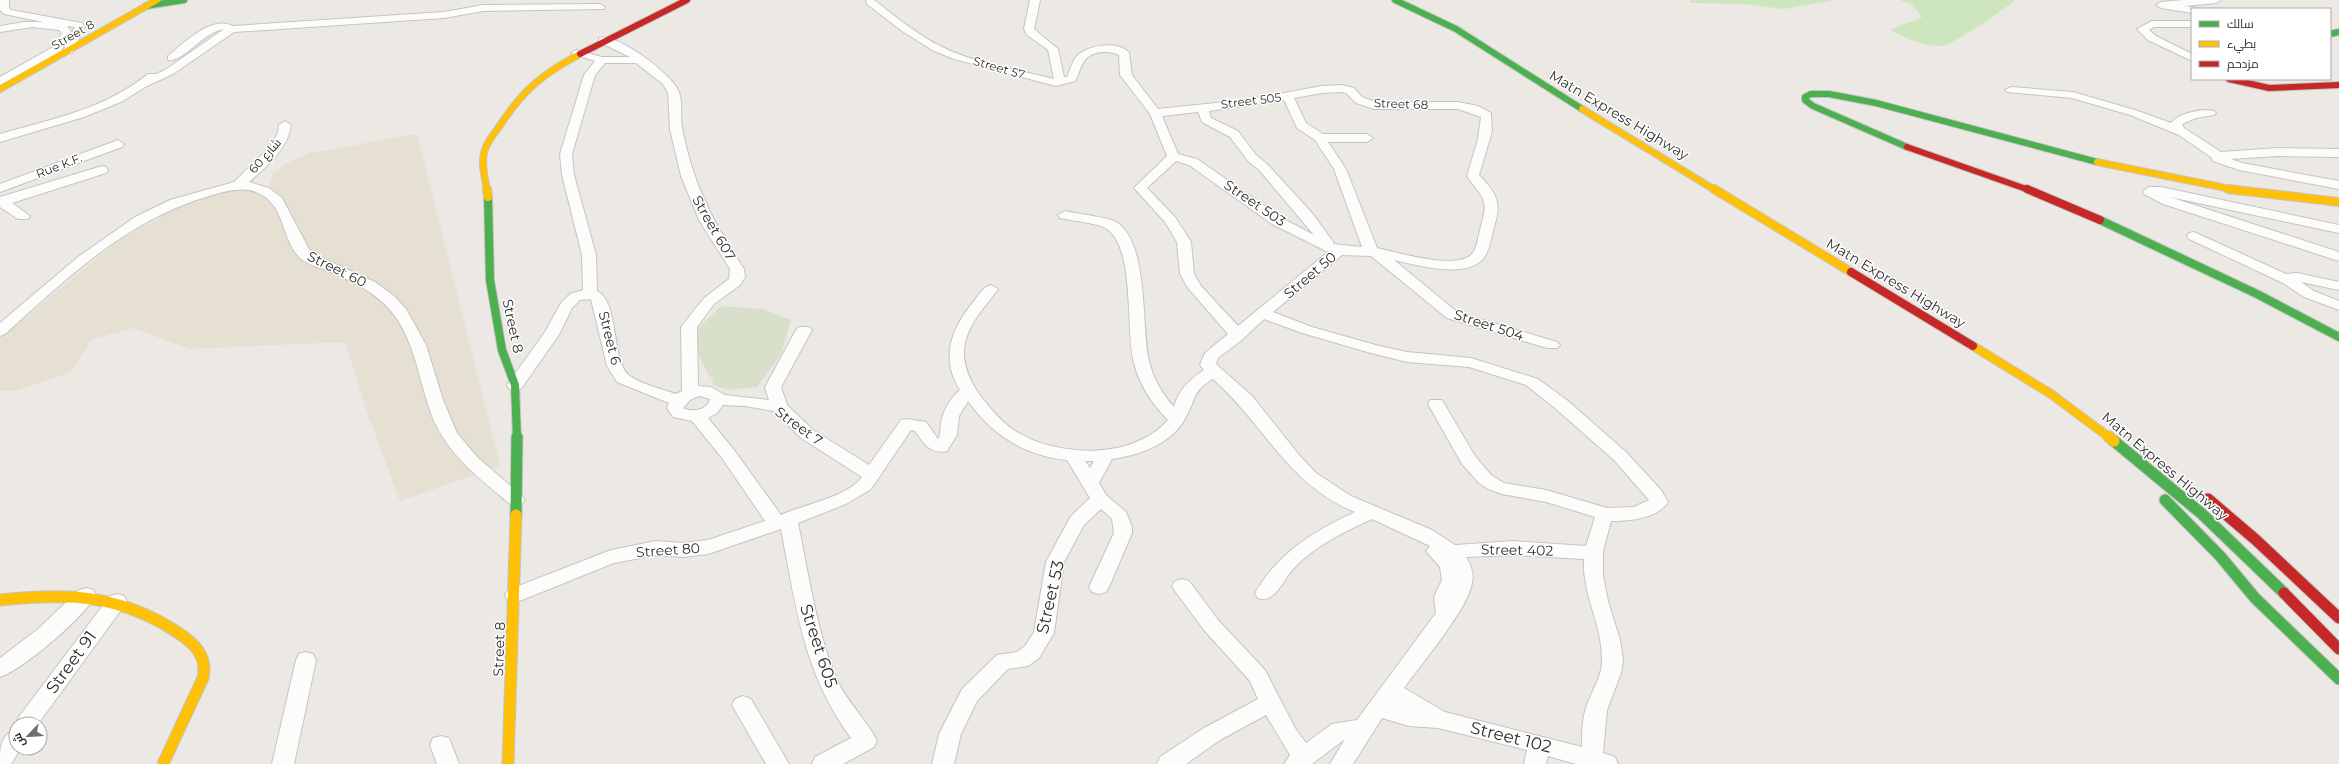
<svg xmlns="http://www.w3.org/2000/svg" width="2339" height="764" font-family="Montserrat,Cairo,sans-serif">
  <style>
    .education { fill: #e6e0d3 }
    .green { fill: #cee6be }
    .cemetery { fill: #d8e0cc }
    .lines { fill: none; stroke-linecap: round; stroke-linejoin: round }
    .street-casing { stroke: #c5c4c5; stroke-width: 2 }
    .fast-far2-casing { stroke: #c5c4c5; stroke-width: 8 }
    .fast-far1-casing { stroke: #c5c4c5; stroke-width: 10 }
    .fast-casing { stroke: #c5c4c5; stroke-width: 13 }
    .slow-far2-casing { stroke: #c5c4c5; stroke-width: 8 }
    .slow-far1-casing { stroke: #c5c4c5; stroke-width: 10 }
    .slow-casing { stroke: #c5c4c5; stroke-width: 13 }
    .jam-far2-casing { stroke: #c5c4c5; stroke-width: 8 }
    .jam-far1-casing { stroke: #c5c4c5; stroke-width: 10 }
    .jam-casing { stroke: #c5c4c5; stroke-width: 13 }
    .street { fill: #fcfcfb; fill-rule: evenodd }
    .fast-far2 { stroke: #4caf50; stroke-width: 6 }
    .fast-far1 { stroke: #4caf50; stroke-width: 8 }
    .fast { stroke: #4caf50; stroke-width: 11 }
    .slow-far2 { stroke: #ffc107; stroke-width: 6 }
    .slow-far1 { stroke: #ffc107; stroke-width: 8 }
    .slow { stroke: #ffc107; stroke-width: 11 }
    .jam-far2 { stroke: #c62828; stroke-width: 6 }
    .jam-far1 { stroke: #c62828; stroke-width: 8 }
    .jam { stroke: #c62828; stroke-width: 11 }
    .labels { text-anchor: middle; stroke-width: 3; stroke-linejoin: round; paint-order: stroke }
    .far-street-label { font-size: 12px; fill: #2e2e2e; stroke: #fff }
    .street-label { font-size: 14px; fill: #2e2e2e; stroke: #fff }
    .near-street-label { font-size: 17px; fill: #2e2e2e; stroke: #fff }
  </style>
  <rect width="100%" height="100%" fill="#ece8e4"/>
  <polygon class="education" points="417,134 500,466 400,501 369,418 345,342 190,349 133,328 91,340 71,372 14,391 0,390 0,338 121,239 158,219 173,206 215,192 269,187 273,173 287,163 310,153"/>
  <g class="green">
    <polygon points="1691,0 1835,0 1784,9 1742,4 1690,3"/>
    <path d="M1900,0H2015C2007,8 1951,46 1942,46C1923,47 1906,38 1890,30L1922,17L1912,5Z"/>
  </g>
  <path class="cemetery" d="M721,306L763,309L791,320L781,354L757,387L729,390L712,385L713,380C701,365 696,351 694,332Z"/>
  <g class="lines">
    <g class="street-casing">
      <g id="street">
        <path d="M0,0H9V8L11,10L82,23L85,27L72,53H64L63,51L70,36L61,51L0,85V77L53,47L62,33L59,30L32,27L0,32V26L24,22H43L4,14L0,10ZM67,26L75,27L72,33Z"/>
        <path d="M866,0H874C895,16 917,35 942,47C974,63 1018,70 1054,79L1048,50L1027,35L1024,29L1030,0H1040L1034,29L1058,49L1064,77H1067C1070,70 1072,62 1076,57C1086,45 1119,40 1129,53L1132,75L1158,109L1245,100L1322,86L1342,85L1354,88L1362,97L1375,102H1458L1478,106L1491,113L1492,132L1479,175C1497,194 1502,202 1494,227C1491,238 1490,250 1483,259C1465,279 1416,265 1394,260L1457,312L1557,342L1560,345L1557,348H1547L1447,318L1371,256L1342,255L1273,312L1312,327L1379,346L1407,352L1471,358L1538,379L1568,401L1626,452L1661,490L1668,502C1657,519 1629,521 1611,521L1603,551V576L1608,601L1620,640L1623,660L1621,673L1607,710L1603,753L1615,757L1618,764H1576L1548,756L1546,764H1524L1527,750L1438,728L1409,726L1382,718L1353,764H1330L1345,739L1312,764H1284L1290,755L1266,715L1220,740L1186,764H1157L1160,757L1204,728L1258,699L1250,681L1204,630L1175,591L1172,586L1175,581L1182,579L1189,581L1218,620L1265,670L1295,728L1306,743L1332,724L1357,720L1436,613L1434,597L1442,580L1440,567L1426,551L1430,546L1372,519C1344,532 1316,545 1294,568C1283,579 1276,604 1258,598L1255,593C1278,553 1314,531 1355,512C1287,484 1265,425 1213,379C1192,392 1197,396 1187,415C1174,443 1141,455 1112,459L1099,483L1106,495L1126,512L1132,527V533L1109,587L1106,592L1099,594L1092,592L1089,587L1114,533L1112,519L1101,509L1084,525L1064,562L1054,633L1039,658L1028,666L1008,669L977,701L961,734L954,764H932L939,734L962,689L997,655L1017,652L1025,646L1034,632L1046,562L1071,516L1090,498L1067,460C1025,456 992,435 968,401L959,416L957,435L947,451C930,455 923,442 915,431L911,430L871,489L846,504L798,523C809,575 816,630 837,680C847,702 866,719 877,741L874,747L843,764H812L815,757L851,738C803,673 796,606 781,529L708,554L684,557L656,555L614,563L522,600L515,602L508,600L505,595L508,590L611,550L656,541L684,543L708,540L765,521L722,458L692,421L673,417L667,408L669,403L617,382L607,366L591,299L580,300L572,308L560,333L521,389H509L507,385L545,332L561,303L570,294L583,290L582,255L562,175L560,154L584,75L595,61L571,53L576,50L602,57H630L599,42V38C618,33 673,75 679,92C683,103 680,117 682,128C683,134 685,140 686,146C698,195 717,227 744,269L745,277L740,285L714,304L697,327L698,386L711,387L725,395L769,400L765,387L796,330L799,327H809L812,330L781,387L787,405L813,430L869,465L901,420L907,419L926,422L938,439C941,434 940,429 941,423C943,411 950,398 960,390C940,358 951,329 974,301C979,295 983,287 991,285L998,289C986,306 970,321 965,343C961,362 969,379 979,394C990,408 1000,421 1015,431C1058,458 1133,460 1168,420C1152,404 1139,384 1134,363C1125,330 1136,250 1107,229C1099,223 1072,221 1060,218L1058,215L1065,211C1077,214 1107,217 1116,222C1149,241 1141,327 1149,361C1153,378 1162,394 1174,407C1178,390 1190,379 1204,370L1200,365L1205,353L1228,334L1188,288L1180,274L1177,242L1165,222L1134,188L1167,156L1150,114L1120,75L1119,55C1109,50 1092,51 1085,60C1080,66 1079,75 1075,81L1056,86L954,59L934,51L902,31L867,4ZM605,63H636L663,84L668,93L670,129L681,176L699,220L730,269L729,279L704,298L681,327L682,391L676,394C662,389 643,385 630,376C611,364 620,302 597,291L596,255L574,175L572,154L595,75ZM1342,92L1346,93L1356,103L1374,109H1458L1481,117L1478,139L1467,176C1485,202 1489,197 1480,230C1478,238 1477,248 1472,254C1456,271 1397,252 1377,248L1346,169L1328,142H1367L1373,138L1367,134H1323L1306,123L1294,98L1322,93ZM1284,100L1297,128L1315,140L1334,169L1362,247L1333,244L1334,243L1312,213L1267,164L1256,155L1238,131L1211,118L1209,111ZM1198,112L1202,122L1230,137L1248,161L1259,170L1314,235L1282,218L1197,159L1178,154L1162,116ZM1176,161L1189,165L1272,224L1328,252L1238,326L1201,286L1194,274L1191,242L1175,217L1147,188ZM1264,319L1302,333L1371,353L1407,362L1469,367L1526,385L1556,409L1614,460L1649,500L1634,507L1607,508L1546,490L1504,483L1491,475L1475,456L1442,400H1430L1428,404L1462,464L1479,483L1488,489L1502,494L1546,502L1595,517L1586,546L1513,541L1455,545L1432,530L1351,496L1316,473L1299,455L1252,396L1216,364L1218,358L1243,339ZM699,396L710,399C707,410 695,412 685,409L683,408L690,400ZM723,405L745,406L774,411L801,438L862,477C848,497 802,505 781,515L734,450L708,418L717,413ZM1085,461H1094L1090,468ZM1513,555L1584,559C1582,595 1603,626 1602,661C1602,677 1592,690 1587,705C1582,718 1582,733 1582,747L1445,712L1404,688C1421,664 1468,609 1472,583C1474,573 1471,565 1466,557Z"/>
        <polygon points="2183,0 2221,0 2216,3 2185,6 2196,8 2192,9 2192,13 2161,8 2156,5 2161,2"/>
        <path d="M600,4L605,7L604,9L483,11L444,18L234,32L173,74L145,87L123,101L84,117L0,142V134C52,119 105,109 148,74H156L165,70L224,29C205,31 181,64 168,60V56C184,43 211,15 233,26L444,12L483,5Z"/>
        <polygon points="2152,21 2192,21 2192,27 2154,27 2149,30 2156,36 2192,54 2192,61 2148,40 2137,29"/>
        <path d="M2011,87L2073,92L2138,111L2171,123C2178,113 2202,108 2214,111L2216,113L2214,115L2196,118L2182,124L2184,128L2221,152L2278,148L2339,149V157L2278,156L2231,159L2242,163L2339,181V189L2239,170L2213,161L2211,157L2179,135L2130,115L2072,98L2007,92L2005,90Z"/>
        <path d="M285,121L291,125C288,149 266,167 249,182L269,188L282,198L311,253L375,282L394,296L406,309L426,345L443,400L457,433L477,457L522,496L525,500L522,504L516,506L510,504C480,479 447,454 432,416C421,387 417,355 402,327C386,297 357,283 326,270C319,267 306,264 300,258C282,240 285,208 262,195C245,185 227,191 209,196C127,220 67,278 5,334L0,336V323L78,257L135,217L170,200L234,182L270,147L278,133L279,125Z"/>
        <polygon points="118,140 124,144 122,147 0,192 0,184"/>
        <polygon points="102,166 106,167 108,170 106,173 12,203 30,216 28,219 18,219 0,207 0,197"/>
        <polygon points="2149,187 2161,187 2339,225 2339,233 2170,197 2339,252 2339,261 2163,204 2144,194 2143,191"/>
        <polygon points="2194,232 2286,274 2297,273 2339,282 2339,290 2301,282 2314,291 2339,301 2339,310 2304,297 2283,283 2189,239 2187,236 2189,233"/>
        <path d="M86,588L93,590L96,595C84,617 24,669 0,677V658L38,629L79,590Z"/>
        <polygon points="117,594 124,596 127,601 124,606 38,724 16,726 18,718 110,596"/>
        <polygon points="306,652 313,654 316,660 294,764 272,764 296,660 299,654"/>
        <polygon points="743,696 751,699 789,764 766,764 732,705 735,699"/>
        <path d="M16,729V748H21L11,764H0C0,749 0,735 16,729Z"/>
        <polygon points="441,736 449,738 459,764 437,764 430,745 433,738"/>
      </g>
    </g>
    <g class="fast-far2-casing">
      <g id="fast-far2">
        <polyline points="1395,0 1456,29 1582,109"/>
        <polyline points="146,6 184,0"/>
        <polyline points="2330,34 2339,32"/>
        <polyline points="1907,147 1813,106 1805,100 1805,97 1811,94 1829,94 1876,103 2097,162"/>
      </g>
    </g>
    <g class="fast-far1-casing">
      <g id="fast-far1">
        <polyline points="488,197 490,280 502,350 515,385 517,438"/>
        <polyline points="2100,220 2257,294 2339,337"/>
      </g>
    </g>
    <g class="fast-casing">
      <g id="fast">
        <polyline points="2114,441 2202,514 2284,593"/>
        <polyline points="2165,500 2220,556 2255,598 2339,679"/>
        <polyline points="516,515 517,437"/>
      </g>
    </g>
    <g class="slow-far2-casing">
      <g id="slow-far2">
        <polyline points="0,89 157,0"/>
        <polyline points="1582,109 1715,190"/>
        <polyline points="2097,162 2236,190"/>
        <path d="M487,190C485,178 481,165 484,153C486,143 493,135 499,127C522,91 542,74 580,54"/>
      </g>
    </g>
    <g class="slow-far1-casing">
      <g id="slow-far1">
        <polyline points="487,189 488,197"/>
        <polyline points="1714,189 1851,272"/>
        <polyline points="2228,189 2339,202"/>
        <polyline points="1973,346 2051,394 2110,438"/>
      </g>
    </g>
    <g class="slow-casing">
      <g id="slow">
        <polyline points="2109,437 2114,441"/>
        <path d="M0,600C67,593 119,594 177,632C194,643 208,656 203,678L163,764"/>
        <polyline points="508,764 516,515"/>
      </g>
    </g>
    <g class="jam-far2-casing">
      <g id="jam-far2">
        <polyline points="580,54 687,0"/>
        <polyline points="2229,79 2269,88 2339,85"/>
        <polyline points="1907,147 2029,190"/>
      </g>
    </g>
    <g class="jam-far1-casing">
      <g id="jam-far1">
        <polyline points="2027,189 2100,220"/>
        <polyline points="1851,272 1973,346"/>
      </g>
    </g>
    <g class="jam-casing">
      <g id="jam">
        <polyline points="2208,499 2256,540 2339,618"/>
        <polyline points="2284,593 2339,649"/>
      </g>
    </g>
    <use href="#street" class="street"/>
    <use href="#fast-far2" class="fast-far2"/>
    <use href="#fast-far1" class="fast-far1"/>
    <use href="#fast" class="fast"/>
    <use href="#slow-far2" class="slow-far2"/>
    <use href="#slow-far1" class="slow-far1"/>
    <use href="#slow" class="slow"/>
    <use href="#jam-far2" class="jam-far2"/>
    <use href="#jam-far1" class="jam-far1"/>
    <use href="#jam" class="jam"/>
  </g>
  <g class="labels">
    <g class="far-street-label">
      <text transform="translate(73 35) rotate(-30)" y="4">Street 8</text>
      <text transform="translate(999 68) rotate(16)" y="4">Street 57</text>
      <text transform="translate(1251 101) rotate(-7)" y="4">Street 505</text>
      <text transform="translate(1401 104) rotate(2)" y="4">Street 68</text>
      <text transform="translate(265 156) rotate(-49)" y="4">شارع 60</text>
      <text transform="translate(59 166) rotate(-21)" y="4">Rue K.F.</text>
    </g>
    <g class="street-label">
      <text transform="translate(1619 115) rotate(31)" y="5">Matn Express Highway</text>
      <text transform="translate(1255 203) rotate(34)" y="5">Street 503</text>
      <text transform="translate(714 228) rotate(60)" y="5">Street 607</text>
      <text transform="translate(337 269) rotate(26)" y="5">Street 60</text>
      <text transform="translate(1310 275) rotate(-40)" y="5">Street 50</text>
      <text transform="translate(1896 283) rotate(31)" y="5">Matn Express Highway</text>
      <text transform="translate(1489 325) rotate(18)" y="5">Street 504</text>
      <text transform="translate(513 326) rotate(78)" y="5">Street 8</text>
      <text transform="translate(610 338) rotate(76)" y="5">Street 6</text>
      <text transform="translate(799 426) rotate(36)" y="5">Street 7</text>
      <text transform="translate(2165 466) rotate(40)" y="5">Matn Express Highway</text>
      <text transform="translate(668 550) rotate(-4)" y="5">Street 80</text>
      <text transform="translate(1517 550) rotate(1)" y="5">Street 402</text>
      <text transform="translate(499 649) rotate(-88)" y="5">Street 8</text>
    </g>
    <g class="near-street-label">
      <text transform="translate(1050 597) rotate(-77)" y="6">Street 53</text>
      <text transform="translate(819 646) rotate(72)" y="6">Street 605</text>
      <text transform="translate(71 662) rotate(-54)" y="6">Street 91</text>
      <text transform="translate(1511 737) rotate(14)" y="6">Street 102</text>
    </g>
  </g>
  <rect x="2191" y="8" width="140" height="72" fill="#ffffff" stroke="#ababab"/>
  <rect x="2199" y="21" width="20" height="6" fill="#4caf50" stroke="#ababab"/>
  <text x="2227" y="28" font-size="12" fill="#2e2e2e">سالك</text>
  <rect x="2199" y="41" width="20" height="6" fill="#ffc107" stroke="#ababab"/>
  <text x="2227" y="48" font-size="12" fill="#2e2e2e">بطيء</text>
  <rect x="2199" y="61" width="20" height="6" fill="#c62828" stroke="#ababab"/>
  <text x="2227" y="68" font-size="12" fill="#2e2e2e">مزدحم</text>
  <g transform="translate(28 736) rotate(245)"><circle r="19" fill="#ffffff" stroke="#ababab"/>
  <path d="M0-3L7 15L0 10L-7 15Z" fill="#706f6e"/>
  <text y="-6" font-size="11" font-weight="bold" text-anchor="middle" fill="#2e2e2e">ش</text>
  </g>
</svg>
